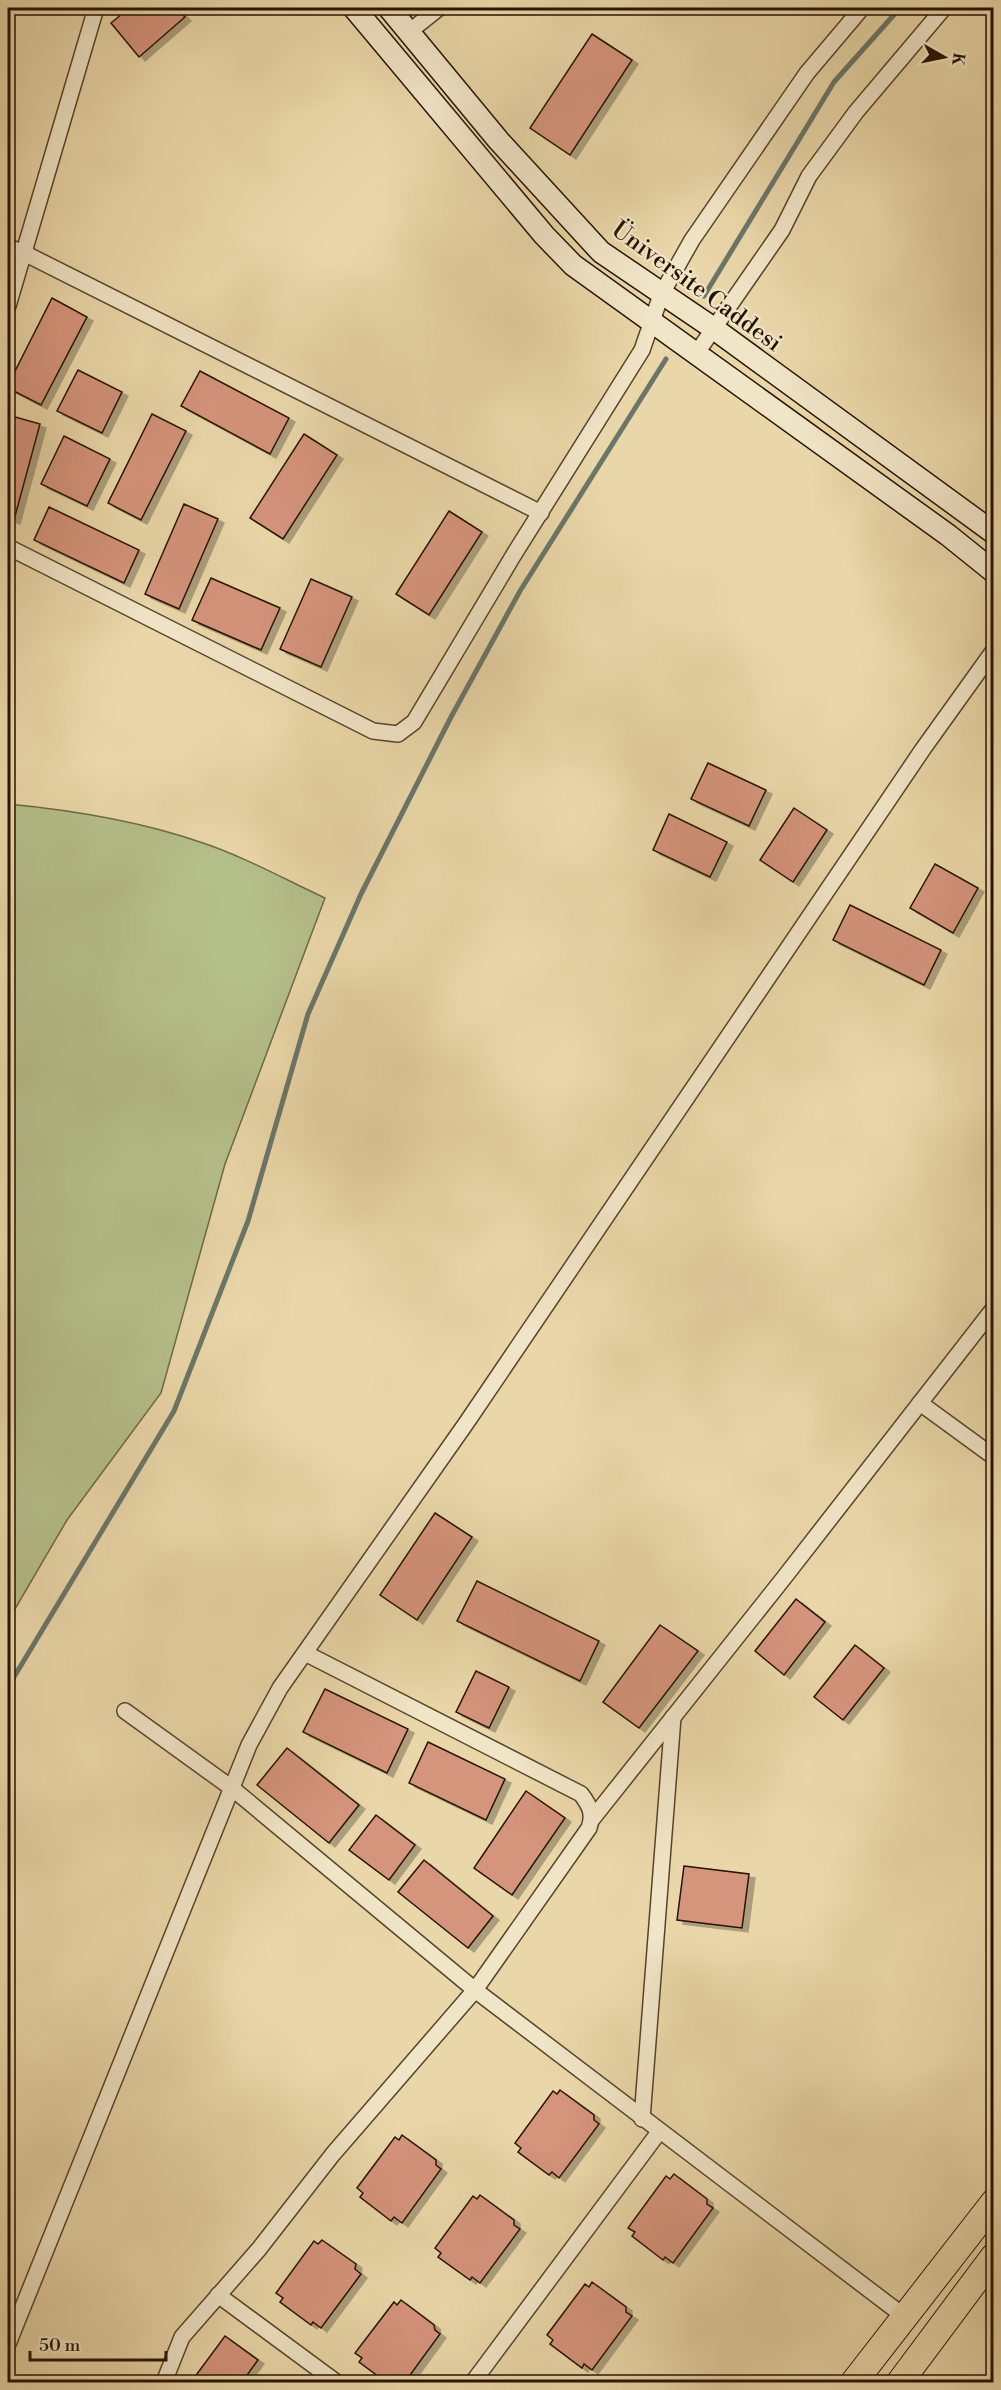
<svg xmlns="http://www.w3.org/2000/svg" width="1001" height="2390" font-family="'Libre Bodoni',serif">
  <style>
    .green { fill: #b5bf8a; stroke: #6e6945; stroke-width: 1.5 }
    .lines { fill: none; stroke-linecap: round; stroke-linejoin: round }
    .stream { stroke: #6b7669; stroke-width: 5 }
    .building { fill: #d5947c; stroke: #261300; stroke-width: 1.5; filter: url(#shadow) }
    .minor-casing { stroke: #57442a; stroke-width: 18 }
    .secondary-casing { stroke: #261300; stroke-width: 24 }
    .trunk-casing { stroke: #261300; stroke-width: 28 }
    .minor { stroke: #f1e5c7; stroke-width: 15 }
    .secondary { stroke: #f1e5c7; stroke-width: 21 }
    .trunk { stroke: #ead7a9; stroke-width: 26 }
    .labels { text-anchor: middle; stroke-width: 4.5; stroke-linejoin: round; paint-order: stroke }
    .street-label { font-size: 24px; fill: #261300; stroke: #f1e5c7 }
  </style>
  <defs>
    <filter id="shadow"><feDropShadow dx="6" dy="4" stdDeviation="0" flood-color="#0004"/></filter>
  </defs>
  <rect width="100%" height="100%" fill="#ead7a9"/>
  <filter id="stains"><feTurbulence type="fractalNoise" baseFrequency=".00333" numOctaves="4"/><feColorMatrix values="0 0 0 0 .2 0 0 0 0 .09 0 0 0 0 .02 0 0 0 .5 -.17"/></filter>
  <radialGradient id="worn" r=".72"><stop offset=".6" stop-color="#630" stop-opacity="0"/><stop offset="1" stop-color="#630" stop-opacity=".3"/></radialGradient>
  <path class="green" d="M8,804C71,810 139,821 200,842C243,856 284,879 325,898L225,1164L161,1393L67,1520L8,1621Z"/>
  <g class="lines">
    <g class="stream">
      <polyline points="704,296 834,82 900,8"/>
      <polyline points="8,1687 174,1411 248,1221 308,1014 361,894 451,717 520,591 666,359"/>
    </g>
  </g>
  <g class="building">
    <polygon points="129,8 176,8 185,17 139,57 111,23"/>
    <polygon points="592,34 632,60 570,155 530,128"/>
    <polygon points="52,298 87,317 41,405 8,388 8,385"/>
    <polygon points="78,370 122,392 102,433 57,411"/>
    <polygon points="200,371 289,418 270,454 181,406"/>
    <polygon points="152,414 186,431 141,520 108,503"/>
    <polygon points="8,415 40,424 14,520 8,518"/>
    <polygon points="304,434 337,455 283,539 250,518"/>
    <polygon points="64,436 110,459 87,506 41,484"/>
    <polygon points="184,504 218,519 179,609 145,594"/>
    <polygon points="49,507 139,550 124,583 34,540"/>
    <polygon points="449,511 482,532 429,615 396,594"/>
    <polygon points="211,578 280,608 261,650 192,620"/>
    <polygon points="311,579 352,597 321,667 280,649"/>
    <polygon points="708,763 766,790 749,826 691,799"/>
    <polygon points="794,808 827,830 793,882 760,860"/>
    <polygon points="669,814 727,842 710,877 653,850"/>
    <polygon points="935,864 978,888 953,933 910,908"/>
    <polygon points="850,905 941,950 924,985 833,940"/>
    <polygon points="435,1513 472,1537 417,1620 380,1595"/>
    <polygon points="477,1581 599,1641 580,1681 457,1621"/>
    <polygon points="796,1599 825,1622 784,1675 755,1651"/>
    <polygon points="660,1625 698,1651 639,1728 603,1702"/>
    <polygon points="855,1645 884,1668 843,1720 814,1697"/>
    <polygon points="476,1671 509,1687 489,1728 456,1712"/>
    <polygon points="325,1689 408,1729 387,1773 303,1732"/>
    <polygon points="428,1742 505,1779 486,1820 409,1783"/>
    <polygon points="287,1748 359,1805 329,1843 257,1785"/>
    <polygon points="526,1791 565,1818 512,1895 474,1868"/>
    <polygon points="376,1815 415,1845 389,1880 349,1850"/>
    <polygon points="424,1860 493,1916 468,1948 398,1892"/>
    <polygon points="684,1866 749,1874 742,1928 677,1920"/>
    <polygon points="560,2090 594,2115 594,2120 599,2124 559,2178 552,2172 549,2175 518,2152 521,2148 515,2143 553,2091 557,2094"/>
    <polygon points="402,2135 436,2160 436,2165 441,2169 402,2223 394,2217 391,2221 360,2197 363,2193 357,2188 395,2137 399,2140"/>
    <polygon points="674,2174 707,2199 707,2204 713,2208 673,2263 665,2257 663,2260 632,2236 635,2232 628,2228 666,2176 670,2179"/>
    <polygon points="480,2195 514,2220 514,2225 520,2229 480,2283 472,2277 470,2280 438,2257 441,2253 435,2248 473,2196 477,2199"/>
    <polygon points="322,2240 356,2264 355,2269 361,2274 321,2328 313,2322 311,2325 280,2302 283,2298 276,2293 314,2241 318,2244"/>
    <polygon points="592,2282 626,2307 626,2312 632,2316 592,2370 584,2364 582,2368 550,2344 553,2340 547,2335 585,2284 589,2287"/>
    <polygon points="401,2300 434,2325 435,2330 440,2334 405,2382 386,2382 359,2362 362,2358 355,2353 394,2302 397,2305"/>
    <polygon points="225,2336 258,2360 242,2382 191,2382"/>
  </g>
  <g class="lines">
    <g class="minor-casing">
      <g id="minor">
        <polyline points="409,32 439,8"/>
        <polyline points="8,247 22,252 541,513"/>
        <polyline points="8,306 96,8"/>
        <polyline points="696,354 782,230 809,176 856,112 944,8"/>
        <polyline points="8,547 373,731 398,734 414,722 513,556 642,350 661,295 692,240 807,73 862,8"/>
        <polyline points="920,1403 994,1457"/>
        <polyline points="125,1711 233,1789 475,1990 905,2317"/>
        <polyline points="593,1818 783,1579 994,1308"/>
        <polyline points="642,2119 673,1717"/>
        <polyline points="218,2295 336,2382"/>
        <polyline points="8,2344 249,1745 280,1688 467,1422 923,749 994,650"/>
        <path d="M164,2382L182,2337L259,2249L333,2154L475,1990L589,1828C594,1814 590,1806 581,1794L305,1653"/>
        <polyline points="473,2382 659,2132"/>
      </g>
    </g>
    <g class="secondary-casing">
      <g id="secondary">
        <polyline points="354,8 544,235 573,265 948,535 994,572"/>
        <polyline points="389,8 499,141 601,252 713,328 994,533"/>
      </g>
    </g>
    <g class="trunk-casing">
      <g id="trunk">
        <polyline points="854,2382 994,2202"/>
        <polyline points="900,2382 994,2256"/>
      </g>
    </g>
    <use href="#minor" class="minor"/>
    <use href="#secondary" class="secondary"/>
    <use href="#trunk" class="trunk"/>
  </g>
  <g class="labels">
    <g class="street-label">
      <text transform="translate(697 286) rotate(36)" y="8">Üniversite Caddesi</text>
    </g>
  </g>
  <rect width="1001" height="2390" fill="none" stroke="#ead7a9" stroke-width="30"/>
  <rect x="9" y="9" width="983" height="2372" fill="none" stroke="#261300" stroke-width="3"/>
  <rect x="15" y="15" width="971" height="2360" fill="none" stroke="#261300" stroke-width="1.5"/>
  <g transform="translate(944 57) rotate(99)" stroke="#f1e5c7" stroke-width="4.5" paint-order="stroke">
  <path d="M0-4.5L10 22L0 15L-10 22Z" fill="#261300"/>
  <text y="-9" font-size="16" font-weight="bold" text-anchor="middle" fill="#261300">K</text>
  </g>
  <path d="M30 2351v9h136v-9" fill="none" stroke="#261300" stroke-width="3"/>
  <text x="39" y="2351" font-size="18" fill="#261300" stroke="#f1e5c7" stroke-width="4.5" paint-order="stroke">50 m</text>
  <rect width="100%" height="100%" filter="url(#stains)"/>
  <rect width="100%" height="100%" fill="url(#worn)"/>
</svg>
